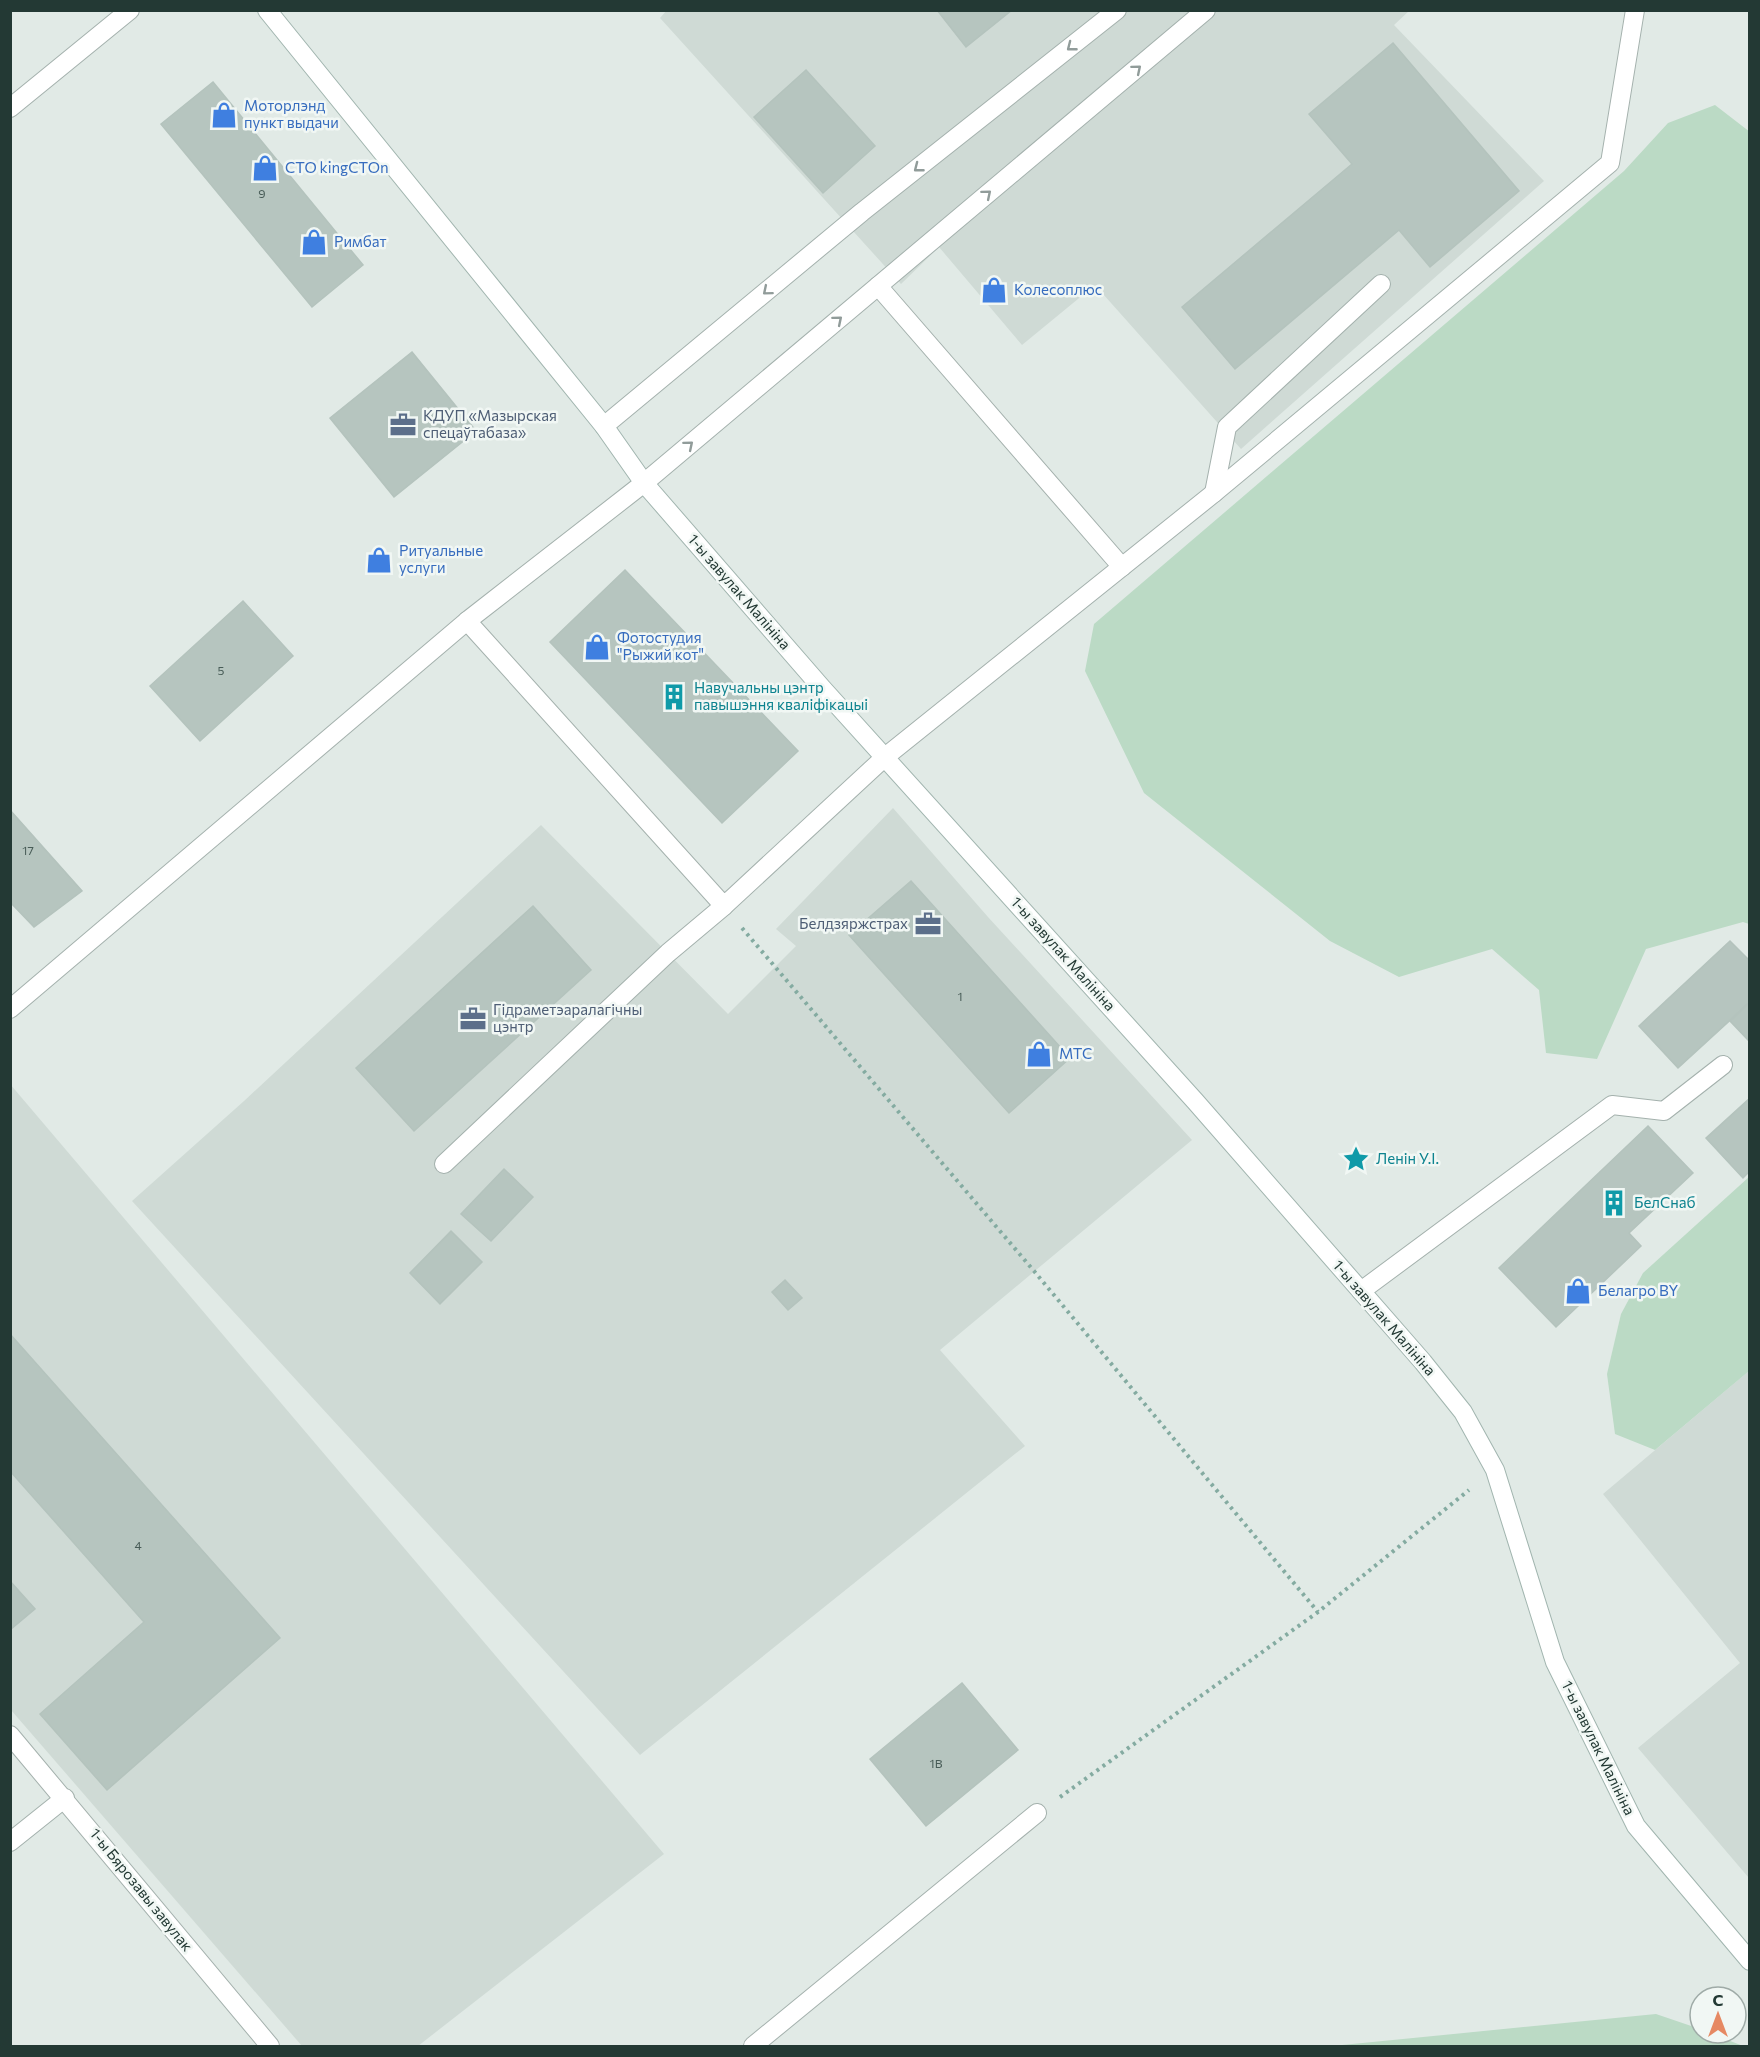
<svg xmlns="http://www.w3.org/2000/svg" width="1760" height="2057" font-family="Commissioner,sans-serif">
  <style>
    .built { fill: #cfdad5 }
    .green { fill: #bbdac5 }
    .building { fill: #b6c5bf; stroke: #b4c3bd; stroke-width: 1.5 }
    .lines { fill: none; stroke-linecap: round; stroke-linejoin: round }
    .lane-casing { stroke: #a4b1ad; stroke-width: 20 }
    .street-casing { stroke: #a4b1ad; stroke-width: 20 }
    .secondary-casing { stroke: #a1b5af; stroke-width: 20 }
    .path { stroke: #84aba1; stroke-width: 4; stroke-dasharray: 3 4.5; stroke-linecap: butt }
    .lane { stroke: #fff; stroke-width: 18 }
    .street { stroke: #fff; stroke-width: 18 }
    .secondary { stroke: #fff; stroke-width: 18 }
    .oneway { stroke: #919c9a }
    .labels { text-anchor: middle; stroke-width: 5; stroke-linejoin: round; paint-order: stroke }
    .number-label { font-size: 12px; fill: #485c57 }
    .shop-label { font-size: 15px; fill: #366cbe; stroke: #f1f7f4; text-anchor: start }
    .service-label { font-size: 15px; fill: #4e5e75; stroke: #f1f7f4; text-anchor: start }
    .street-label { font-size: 15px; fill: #233934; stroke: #f1f7f4 }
    .culture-label { font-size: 15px; fill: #0d838f; stroke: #f1f7f4; text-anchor: start }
  </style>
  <rect width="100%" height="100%" fill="#e1eae6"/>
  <g class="built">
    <polygon points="667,10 1409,11 1394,25 1544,181 1241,449 1095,285 1022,345 939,247 901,284 660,18"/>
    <polygon points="893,808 988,917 1192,1140 940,1350 1025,1446 640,1755 132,1201 244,1101 541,825 728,1014 796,946 776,929"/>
    <polygon points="10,1084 664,1854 418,2046 302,2046 11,1710"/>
    <polygon points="1749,1371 1749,1878 1638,1748 1740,1663 1603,1494"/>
  </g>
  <g class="green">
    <polygon points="1715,105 1750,132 1749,924 1743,922 1646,949 1597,1059 1546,1053 1539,990 1492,949 1399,977 1330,941 1144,793 1085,671 1094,624 1624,171 1668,123"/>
    <polygon points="1749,1177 1749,1371 1655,1450 1615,1434 1607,1374 1621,1314 1643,1273"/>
    <polygon points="1656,2014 1700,2029 1700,2033 1710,2033 1743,2046 1332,2046"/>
  </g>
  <g class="building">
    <polygon points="937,10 1012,10 966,47"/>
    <polygon points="1393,43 1519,191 1430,267 1399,230 1235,369 1182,307 1352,164 1309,114"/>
    <polygon points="806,70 875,146 823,193 754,117"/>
    <polygon points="213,82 363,265 312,307 161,124"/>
    <polygon points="412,352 476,431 394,497 330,418"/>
    <polygon points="625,570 798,751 722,823 550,642"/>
    <polygon points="243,601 293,656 200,741 150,686"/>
    <polygon points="10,810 82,891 34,927 10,902"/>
    <polygon points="911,881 1070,1058 1009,1113 849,935"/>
    <polygon points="533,906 591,970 414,1131 356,1068"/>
    <polygon points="1730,941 1750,961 1750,1002 1678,1068 1639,1026"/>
    <polygon points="1750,1002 1750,1042 1730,1021"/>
    <polygon points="1750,1098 1750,1171 1743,1178 1706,1138"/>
    <polygon points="1648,1126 1693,1173 1629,1233 1641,1246 1556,1327 1499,1268"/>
    <polygon points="504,1169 533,1197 491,1241 461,1214"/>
    <polygon points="451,1231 482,1262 440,1304 410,1273"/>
    <polygon points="785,1280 802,1298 788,1310 772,1292"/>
    <polygon points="10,1334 280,1638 107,1790 40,1714 144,1622 10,1471"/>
    <polygon points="10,1581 35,1609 10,1630"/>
    <polygon points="962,1683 1018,1750 926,1826 870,1759"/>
  </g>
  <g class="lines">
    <g class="lane-casing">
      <g id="lane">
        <polyline points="878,286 1122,567"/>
        <polyline points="604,426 862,212 1117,10"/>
        <polyline points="644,483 1206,10"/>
        <polyline points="1214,493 1227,427 1381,284"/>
        <polyline points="467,621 724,906 885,757 1214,493 1610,163 1635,10"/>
        <polyline points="444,1164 668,953 724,906"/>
        <polyline points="1361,1291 1612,1105 1664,1111 1723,1065"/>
        <polyline points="10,1842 65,1798"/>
        <polyline points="753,2046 1037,1813"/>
      </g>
    </g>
    <g class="street-casing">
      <g id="street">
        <polyline points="10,108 130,10"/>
        <polyline points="10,1009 467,621 644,483"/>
        <polyline points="10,1735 270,2046"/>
      </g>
    </g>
    <g class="secondary-casing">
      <polyline id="secondary" points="267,10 604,426 644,483 822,688 1195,1101 1423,1362 1463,1412 1495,1470 1555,1662 1636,1826 1750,1961"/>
    </g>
    <g class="path">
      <polyline points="742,928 1034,1271 1318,1612"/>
      <polyline points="1060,1797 1318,1612 1469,1490"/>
    </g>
    <use href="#lane" class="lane"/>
    <use href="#street" class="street"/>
    <use href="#secondary" class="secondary"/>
  </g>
  <defs><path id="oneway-chevron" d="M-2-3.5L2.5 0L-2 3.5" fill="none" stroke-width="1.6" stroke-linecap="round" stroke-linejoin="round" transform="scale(1.5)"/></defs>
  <g class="oneway">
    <use href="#oneway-chevron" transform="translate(1071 47) rotate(142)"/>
    <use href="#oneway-chevron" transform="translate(1137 69) rotate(-40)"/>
    <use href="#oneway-chevron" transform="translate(918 168) rotate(142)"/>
    <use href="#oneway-chevron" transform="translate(987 194) rotate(-40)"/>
    <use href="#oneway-chevron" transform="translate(767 291) rotate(140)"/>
    <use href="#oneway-chevron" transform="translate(838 320) rotate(-40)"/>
    <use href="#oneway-chevron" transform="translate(689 445) rotate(-40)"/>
  </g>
  <defs>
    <g id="shop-bare" transform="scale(2.07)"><path d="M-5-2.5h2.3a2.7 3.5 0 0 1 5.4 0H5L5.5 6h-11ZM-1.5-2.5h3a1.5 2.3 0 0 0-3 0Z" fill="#3f7fe0" stroke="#f1f7f4" stroke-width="2.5" paint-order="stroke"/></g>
    <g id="office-bare" transform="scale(2.07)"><path d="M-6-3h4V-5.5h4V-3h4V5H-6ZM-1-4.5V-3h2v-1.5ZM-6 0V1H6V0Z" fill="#5c6f8a" stroke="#f1f7f4" stroke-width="2.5" paint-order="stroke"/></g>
    <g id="building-bare" transform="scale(2.07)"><path d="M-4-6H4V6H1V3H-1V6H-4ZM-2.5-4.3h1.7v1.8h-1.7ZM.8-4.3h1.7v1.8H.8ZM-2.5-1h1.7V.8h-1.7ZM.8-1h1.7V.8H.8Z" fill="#0f9aa8" stroke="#f1f7f4" stroke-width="2.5" paint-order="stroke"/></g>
    <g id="sight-bare" transform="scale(2.07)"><path d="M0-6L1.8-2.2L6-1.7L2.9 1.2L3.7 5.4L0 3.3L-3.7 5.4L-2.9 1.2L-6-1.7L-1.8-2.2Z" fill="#0f9aa8" stroke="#f1f7f4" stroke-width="2.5" paint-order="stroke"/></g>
  </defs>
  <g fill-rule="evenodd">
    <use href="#shop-bare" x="224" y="115"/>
    <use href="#shop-bare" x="265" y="168"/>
    <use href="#shop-bare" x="314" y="242"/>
    <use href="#shop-bare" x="994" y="290"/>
    <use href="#office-bare" x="403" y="425"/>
    <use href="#shop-bare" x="379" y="560"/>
    <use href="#shop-bare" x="597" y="647"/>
    <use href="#building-bare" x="674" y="697"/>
    <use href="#office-bare" x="928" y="924"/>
    <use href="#office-bare" x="473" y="1019"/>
    <use href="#shop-bare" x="1039" y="1054"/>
    <use href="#sight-bare" x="1356" y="1159"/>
    <use href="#building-bare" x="1614" y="1203"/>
    <use href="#shop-bare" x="1578" y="1291"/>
  </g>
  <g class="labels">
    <g class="number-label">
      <text x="262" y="198">9</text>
      <text x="221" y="675">5</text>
      <text x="28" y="855">17</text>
      <text x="960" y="1001">1</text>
      <text x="138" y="1550">4</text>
      <text x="936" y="1768">1В</text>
    </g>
    <g class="shop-label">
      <text x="244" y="111">Моторлэнд<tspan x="244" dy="17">пункт выдачи</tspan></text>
      <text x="285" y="173">СТО kingCTOn</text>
      <text x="334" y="247">Римбат</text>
      <text x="1014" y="295">Колесоплюс</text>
      <text x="399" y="556">Ритуальные<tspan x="399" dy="17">услуги</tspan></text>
      <text x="617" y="643">Фотостудия<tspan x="617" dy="17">"Рыжий кот"</tspan></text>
      <text x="1059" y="1059">МТС</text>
      <text x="1598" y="1296">Белагро BY</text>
    </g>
    <g class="service-label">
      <text x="423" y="421">КДУП «Мазырская<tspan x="423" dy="17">спецаўтабаза»</tspan></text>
      <text x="908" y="929" text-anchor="end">Белдзяржстрах</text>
      <text x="493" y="1015">Гідраметэаралагічны<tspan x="493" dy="17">цэнтр</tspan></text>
    </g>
    <g class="street-label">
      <text transform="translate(739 592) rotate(49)" y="5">1-ы завулак Малініна</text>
      <text transform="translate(1063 954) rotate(48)" y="5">1-ы завулак Малініна</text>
      <text transform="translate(1384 1318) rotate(49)" y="5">1-ы завулак Малініна</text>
      <text transform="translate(1598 1748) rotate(64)" y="5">1-ы завулак Малініна</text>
      <text transform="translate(141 1890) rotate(51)" y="5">1-ы Бярозавы завулак</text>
    </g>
    <g class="culture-label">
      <text x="694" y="693">Навучальны цэнтр<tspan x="694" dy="17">павышэння кваліфікацыі</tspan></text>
      <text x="1376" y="1164">Ленін У.І.</text>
      <text x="1634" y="1208">БелСнаб</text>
    </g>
  </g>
  <rect width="1760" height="2057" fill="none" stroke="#233934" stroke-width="24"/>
  <g transform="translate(1718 2015)"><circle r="28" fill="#f1f7f4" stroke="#9faba7" stroke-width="1.5"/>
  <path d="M0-4.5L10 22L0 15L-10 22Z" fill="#e68963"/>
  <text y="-9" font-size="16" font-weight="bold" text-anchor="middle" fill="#233934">С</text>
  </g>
</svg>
